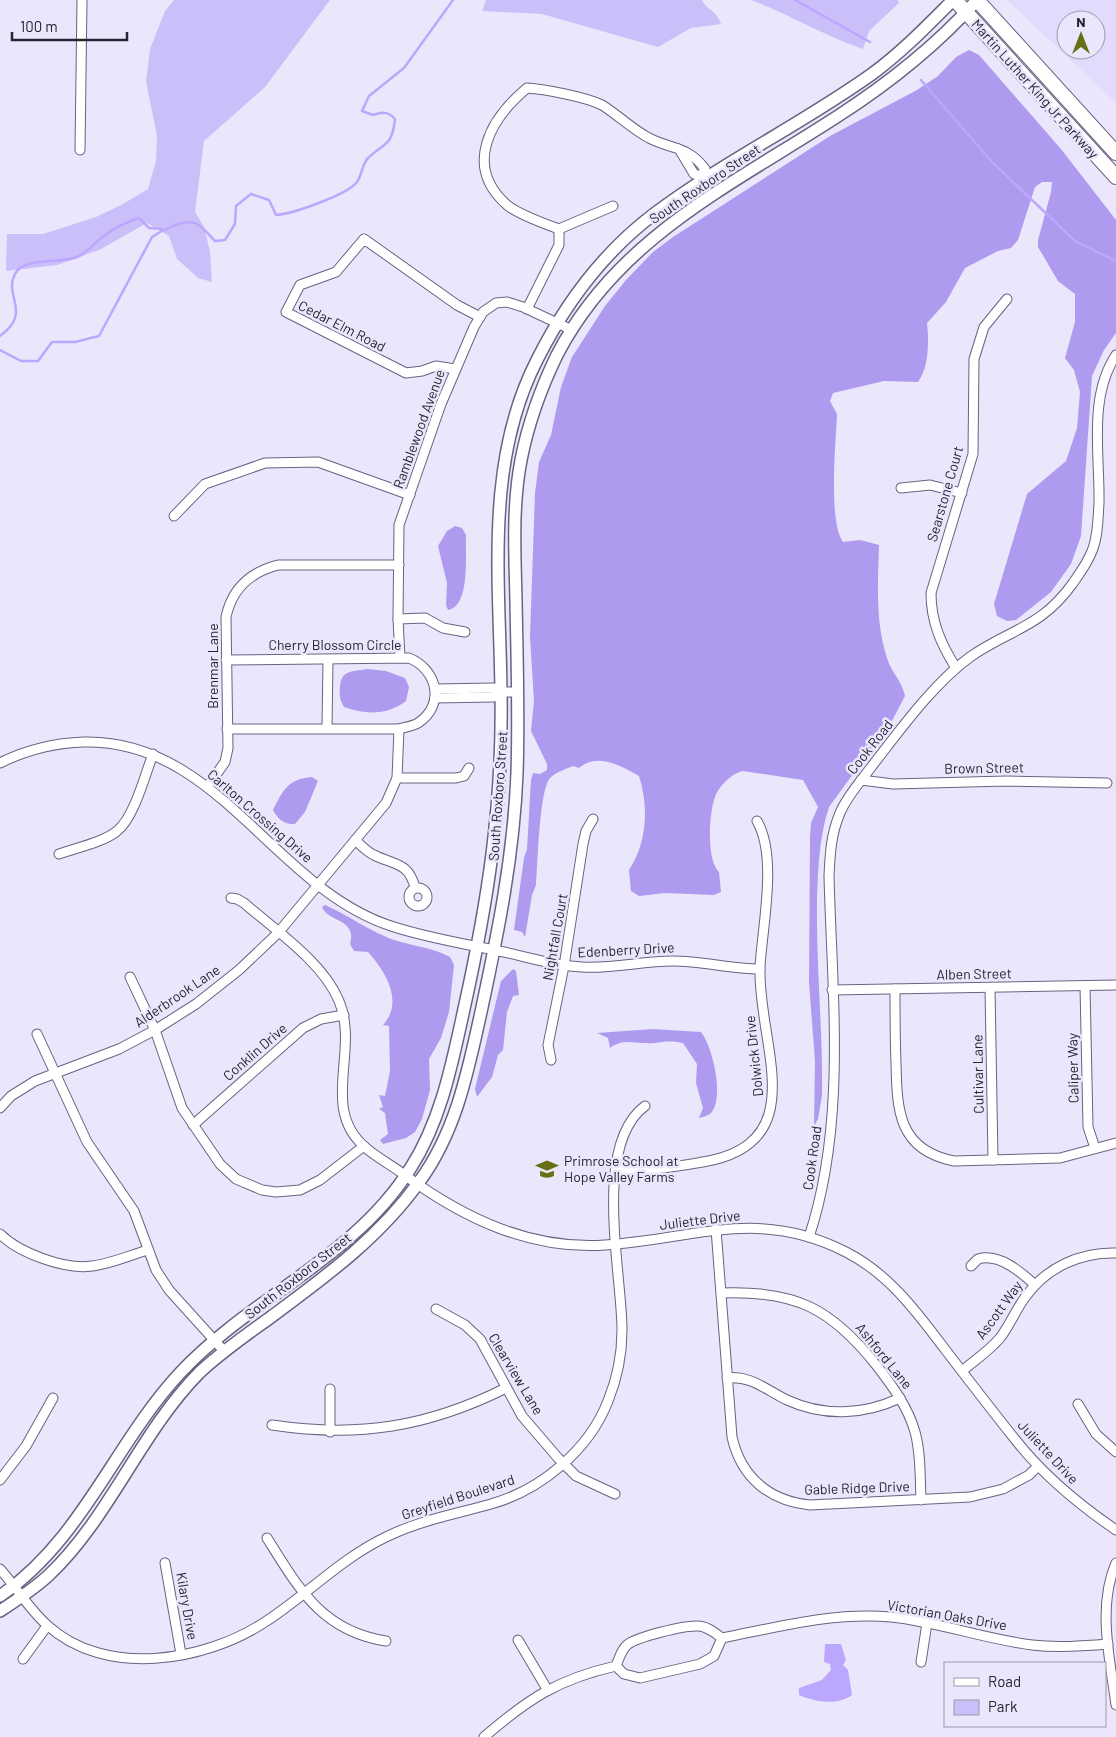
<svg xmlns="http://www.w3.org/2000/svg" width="1116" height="1737" font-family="Barlow,sans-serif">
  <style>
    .built { fill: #e1dbfd; fill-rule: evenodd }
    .green { fill: #cbbff9 }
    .forest { fill: #ae9aee }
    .water { fill: #bba7fd }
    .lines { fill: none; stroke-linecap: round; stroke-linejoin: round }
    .stream { stroke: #bba7fd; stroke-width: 2.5 }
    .minor-casing { stroke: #696281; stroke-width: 11 }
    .tertiary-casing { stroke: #696281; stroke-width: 14 }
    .primary-casing { stroke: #696281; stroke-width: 16 }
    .minor { stroke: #fff; stroke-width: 9 }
    .tertiary { stroke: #fff; stroke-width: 11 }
    .primary { stroke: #fff; stroke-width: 14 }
    .labels { text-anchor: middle; stroke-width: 5; stroke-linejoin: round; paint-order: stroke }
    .street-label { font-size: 14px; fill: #272431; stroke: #eae7fc }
    .poi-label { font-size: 14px; fill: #272431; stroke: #eae7fc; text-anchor: start }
  </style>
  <rect width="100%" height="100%" fill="#eae7fc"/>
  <path class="built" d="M1007,0H1116V103ZM1066,20H1096V50H1066Z"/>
  <g class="green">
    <polygon points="174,0 330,0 265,87 204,141 195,212 204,227 210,252 212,282 198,278 177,259 169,236 147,223 99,250 57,265 6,271 7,234 43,234 96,217 123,204 148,189 156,161 157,136 146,82 150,49 165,11"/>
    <path d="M486,0H702C707,11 716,9 721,24L691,28L658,47L542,14L482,11Z"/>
    <path d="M751,0H898L899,3L869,31L863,49C824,36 789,14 751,0Z"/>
  </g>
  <g class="forest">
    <path d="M969,50L979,55L1061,149L1116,220V333L1104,350L1092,376L1081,536L1071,564L1051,592L1016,620L1007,621L997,616L994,604L1027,494L1066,461L1077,428L1080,392L1074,370L1065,358L1075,322V294L1058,281L1038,247V240L1051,192L1052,182H1042L1035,187L1018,240L1011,248L998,251L965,268L946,302L927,323C929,342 929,367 918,382L884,381L833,393L830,401L837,414C836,443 828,521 843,542L860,540L879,545C878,583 875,621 887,658C891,672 901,679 905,696L893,719L829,807C819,837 818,870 817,901C816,966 823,1030 822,1095L818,1119L814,1126L815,1061L809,983L810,837L811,823L818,807L803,780L743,771C732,773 719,786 715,797C709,813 706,860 719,872L721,892L714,895L665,893L639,896L631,891L629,870C647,843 649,807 639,776C621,766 598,752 579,768L573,766C566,769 556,772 550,778C539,791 538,865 536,885L532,895L525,937L522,932L514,930L524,858L527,849L531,780L533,773L540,774L547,770V764L531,731L534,701L530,637L535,493L539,462L551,435L561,387L572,357L605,306L626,280L653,252L673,237L830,136L917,90L938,76L956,57Z"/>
    <path d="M455,526L462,528L466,535C465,554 471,606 448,610L446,605L447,583L438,546L447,531Z"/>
    <path d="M367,669L386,671L405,678L409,687L406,701C388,715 366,715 344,707C340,700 339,695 340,687C341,669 353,672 367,669Z"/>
    <path d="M312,777L318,781L305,812L295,824C284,825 278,819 273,810C283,790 288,779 312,777Z"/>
    <path d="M325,905C348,915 368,930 391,939C411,946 432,947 450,957L454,965L449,1012L441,1038L429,1059L430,1090L422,1119L415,1132L406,1138L383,1144L380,1140L388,1134L385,1113L379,1109L383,1107L379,1095L385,1096L390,1071L389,1026L383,1025C404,1002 386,972 368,952L354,951L350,944C357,918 329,923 322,907Z"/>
    <polygon points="513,969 516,971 519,995 513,996 507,1012 503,1050 498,1055 492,1077 477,1097 475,1089 501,981"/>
    <path d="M653,1029L701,1032C712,1045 726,1100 710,1114C707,1116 702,1117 699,1118L703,1108L696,1083L697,1064L683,1043C665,1039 660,1044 644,1043C630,1043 623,1039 610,1048L608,1038L597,1033Z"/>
  </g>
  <path class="water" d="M825,1644H841L846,1660L843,1665L848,1670L852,1695C837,1706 815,1702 799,1695V1688L822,1680L831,1670L830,1664L824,1662Z"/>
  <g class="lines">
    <g class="stream">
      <polyline points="795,0 870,42"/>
      <polyline points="921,80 991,161 1075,241 1116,261"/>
      <path d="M0,336C33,312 3,296 15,274C24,256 62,264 77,257C87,253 95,242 104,236C114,228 127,222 139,218L149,228L161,229"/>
      <path d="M0,350L21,361H38L52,342H75L99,336L152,237C162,230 186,218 197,224C204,228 210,236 215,241L225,240L235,224L236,206L251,194L269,200L276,215C292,214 347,195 357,182C362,175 362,164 368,158C385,142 392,147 395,119C388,111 382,112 373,115L362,111L369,96L404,68L453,0"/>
    </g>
    <g class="minor-casing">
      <g id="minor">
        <polyline points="679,149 694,174 701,176 704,179"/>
        <polyline points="80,150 82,0"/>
        <path d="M613,206L559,229C545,224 518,214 507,205C463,166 490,119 527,88C544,89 586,97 602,105C618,115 632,129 649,138C673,150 688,146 705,169L701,176"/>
        <polyline points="527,309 559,245 559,229"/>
        <polyline points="455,369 436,366 422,371 406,373 286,312 300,285 336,272 364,239 457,305 480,317"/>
        <polyline points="901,488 930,485 962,493"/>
        <polyline points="174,516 205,484 265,463 318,462 410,495"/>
        <polyline points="398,619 425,618 443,628 465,632"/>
        <polyline points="400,658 398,619 399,525 441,404 474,327 483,312 496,303 507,302 523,307 572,330"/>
        <path d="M226,660L409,658C437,669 446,705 418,723C413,726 406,727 399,729H227"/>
        <path d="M956,668C941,644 931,622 931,593L973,454L974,359L984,327L1007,299"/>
        <polyline points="435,689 494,688 498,692 517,692"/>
        <polyline points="435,698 494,697 498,692"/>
        <polyline points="327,728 328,660"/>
        <path d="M0,763C26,750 55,743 84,742C218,739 274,888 391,926C427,938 466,944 504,952C530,958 556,966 582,967C612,969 642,961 673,961C702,961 731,969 760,969"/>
        <polyline points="397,778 456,778 464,776 469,768"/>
        <polyline points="861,780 893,784 1006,781 1107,783"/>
        <path d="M207,787L225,762L228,748L226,617C232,588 251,572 278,565H399"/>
        <path d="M355,840C361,845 367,852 374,855C394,865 409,862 415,888"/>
        <path d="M59,854C76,848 104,842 117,831C134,818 145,775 153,754"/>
        <circle cx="418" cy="897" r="9"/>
        <path d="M231,898L237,899L244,903C275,930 323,962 339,1001C360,1051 319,1109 366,1148C379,1159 393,1166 406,1176C465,1219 531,1250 605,1245C695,1239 758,1207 846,1252C889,1274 916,1311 944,1348C967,1378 990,1408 1014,1438C1042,1474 1078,1504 1116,1530"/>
        <polyline points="130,977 155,1030 182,1108 220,1164 236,1179 262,1190 276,1192 300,1190 320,1180 364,1146"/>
        <polyline points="1085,986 1088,1127 1095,1148"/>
        <polyline points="990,988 993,1160"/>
        <path d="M895,989C895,1014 895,1038 896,1063C897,1110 898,1150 954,1161L1060,1158L1116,1143"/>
        <polyline points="832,990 1116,985"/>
        <polyline points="37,1034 87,1142 134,1211 156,1270 169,1290 224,1351"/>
        <polyline points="551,1060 548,1045 564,966 583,844 586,831 593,819"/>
        <polyline points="0,1108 11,1096 35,1081 119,1049 155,1030 196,1004 239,970 278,933 386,803 397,778 399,729"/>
        <polyline points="193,1125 303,1028 321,1019 344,1015"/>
        <path d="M616,1169C646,1172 673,1167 703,1162C815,1143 757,1043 760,967C762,928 778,857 757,821"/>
        <path d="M716,1229L732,1437C741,1477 769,1501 810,1505L970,1497L1003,1489L1029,1475L1038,1466"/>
        <path d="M0,1234C19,1253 65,1270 92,1266C111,1264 130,1255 148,1250"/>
        <path d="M809,1237C847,1122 832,995 829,876C830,854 831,834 840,813C847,796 861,781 872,766C900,730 933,684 970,657C1010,629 1041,628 1073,583C1080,573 1088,562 1092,551C1098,537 1098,518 1099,503C1100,455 1088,397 1116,355"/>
        <path d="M971,1266L978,1259C999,1253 1021,1272 1035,1285"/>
        <path d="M721,1293C795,1290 831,1308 877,1366C893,1387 908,1407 915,1432C921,1453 920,1478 921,1500"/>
        <polyline points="436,1309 465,1325 480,1339 522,1416 558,1458 576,1476 615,1494"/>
        <path d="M962,1371C975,1360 989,1351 1000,1338C1010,1325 1016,1309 1026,1296C1047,1267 1081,1252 1116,1253"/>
        <path d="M727,1378C751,1375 766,1390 787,1400C824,1417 864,1415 900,1398"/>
        <polyline points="330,1389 330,1432"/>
        <polyline points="1078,1404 1096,1434 1116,1452"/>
        <path d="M272,1425C358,1438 428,1427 506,1388"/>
        <polyline points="0,1480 26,1446 53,1398"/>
        <path d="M267,1538C299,1589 322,1631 386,1641"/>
        <polyline points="165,1563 181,1654"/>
        <path d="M1116,1563C1097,1607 1110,1659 1116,1705"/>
        <path d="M0,1569C16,1587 29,1609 47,1625C105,1678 204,1662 265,1622C307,1595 341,1558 388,1536C421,1520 456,1514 491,1504C541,1490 589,1450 608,1401C617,1379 622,1354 622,1330C622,1273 592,1145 645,1106"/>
        <polyline points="518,1640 547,1689"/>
        <polyline points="23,1659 47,1626"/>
        <polyline points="921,1662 927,1623"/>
        <path d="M616,1666C619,1659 621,1650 627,1645C636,1637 685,1625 698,1626C707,1626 715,1633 722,1638C778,1627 833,1612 891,1617C939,1622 985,1639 1032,1645C1057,1648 1083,1646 1108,1644"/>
        <polyline points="616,1666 624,1674 640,1678 700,1664 714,1656 722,1638"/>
        <path d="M484,1737C528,1699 558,1679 616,1666"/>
      </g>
    </g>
    <g class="tertiary-casing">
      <g id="tertiary">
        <path d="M0,1596C83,1539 114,1444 180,1373C251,1297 354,1258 410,1169C441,1121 452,1064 464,1009C488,901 503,804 501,693C500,582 484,463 537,360C565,304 604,252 654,214C723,162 802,124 872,74C902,52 927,26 953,0"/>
        <path d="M0,1611C17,1600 34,1589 49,1575C110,1517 140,1433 199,1373C221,1352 246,1335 271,1317C325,1277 380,1237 419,1182C456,1132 468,1071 481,1012C498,933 514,854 517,773C519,715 517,658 516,601C515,554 512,507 521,460C528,424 541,388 557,355C618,237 732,185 838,116C889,83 936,46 977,0"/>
      </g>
    </g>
    <g class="primary-casing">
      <g id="primary">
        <polyline points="955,0 1116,177"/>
        <polyline points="977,0 1116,153"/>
      </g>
    </g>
    <use href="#minor" class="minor"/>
    <use href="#tertiary" class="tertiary"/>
    <use href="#primary" class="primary"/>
  </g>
  <defs>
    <g id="school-bare" transform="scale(1.725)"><path d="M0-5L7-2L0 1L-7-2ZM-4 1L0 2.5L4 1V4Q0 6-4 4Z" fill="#676e14" stroke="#eae7fc" stroke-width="2.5" paint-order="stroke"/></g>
  </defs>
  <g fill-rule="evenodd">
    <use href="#school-bare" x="547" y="1169"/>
  </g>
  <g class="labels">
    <g class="street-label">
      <text transform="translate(1035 89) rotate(48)" y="5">Martin Luther King Jr Parkway</text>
      <text transform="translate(705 184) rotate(-34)" y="5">South Roxboro Street</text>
      <text transform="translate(342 326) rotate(27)" y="5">Cedar Elm Road</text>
      <text transform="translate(419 429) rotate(-70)" y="5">Ramblewood Avenue</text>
      <text transform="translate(945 494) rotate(-74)" y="5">Searstone Court</text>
      <text x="335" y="650">Cherry Blossom Circle</text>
      <text transform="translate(213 666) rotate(-90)" y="5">Brenmar Lane</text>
      <text transform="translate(870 747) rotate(-52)" y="5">Cook Road</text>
      <text transform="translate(984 768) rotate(-1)" y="5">Brown Street</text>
      <text transform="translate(498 796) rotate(-86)" y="5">South Roxboro Street</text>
      <text transform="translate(260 816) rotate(41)" y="5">Carlton Crossing Drive</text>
      <text transform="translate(555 937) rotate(-80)" y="5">Nightfall Court</text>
      <text transform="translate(626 950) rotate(-3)" y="5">Edenberry Drive</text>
      <text transform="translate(974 974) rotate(-1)" y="5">Alben Street</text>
      <text transform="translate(177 996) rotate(-34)" y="5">Alderbrook Lane</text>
      <text transform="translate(255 1052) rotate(-41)" y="5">Conklin Drive</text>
      <text transform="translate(754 1056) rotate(-96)" y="5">Dolwick Drive</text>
      <text transform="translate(1073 1068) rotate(-91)" y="5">Caliper Way</text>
      <text transform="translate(978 1074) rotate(-91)" y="5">Cultivar Lane</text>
      <text transform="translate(812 1158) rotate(-82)" y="5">Cook Road</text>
      <text transform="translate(700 1220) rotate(-7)" y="5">Juliette Drive</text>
      <text transform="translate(298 1276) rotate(-38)" y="5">South Roxboro Street</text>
      <text transform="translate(999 1310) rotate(-54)" y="5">Ascott Way</text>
      <text transform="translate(884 1356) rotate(51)" y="5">Ashford Lane</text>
      <text transform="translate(516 1374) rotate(59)" y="5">Clearview Lane</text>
      <text transform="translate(1048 1452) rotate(47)" y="5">Juliette Drive</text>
      <text transform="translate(857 1488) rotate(-2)" y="5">Gable Ridge Drive</text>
      <text transform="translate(458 1497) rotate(-18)" y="5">Greyfield Boulevard</text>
      <text transform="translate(187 1606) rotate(80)" y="5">Kilary Drive</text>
      <text transform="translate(947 1615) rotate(10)" y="5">Victorian Oaks Drive</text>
    </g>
    <g class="poi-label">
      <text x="564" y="1166">Primrose School at<tspan x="564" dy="16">Hope Valley Farms</tspan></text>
    </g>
  </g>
  <rect x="944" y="1662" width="162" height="65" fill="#eae7fc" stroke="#9c99ab"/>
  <rect x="954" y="1678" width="25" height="8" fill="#ffffff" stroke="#9c99ab"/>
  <text x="988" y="1687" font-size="15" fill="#272431">Road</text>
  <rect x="954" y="1700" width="25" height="15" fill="#cbbff9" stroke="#9c99ab"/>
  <text x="988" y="1712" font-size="15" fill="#272431">Park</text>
  <g transform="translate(1081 35)"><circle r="24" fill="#eae7fc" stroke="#9c99ab"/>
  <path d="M0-4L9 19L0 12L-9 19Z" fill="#676e14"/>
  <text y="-8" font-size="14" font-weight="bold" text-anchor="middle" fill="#272431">N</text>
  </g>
  <path d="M12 32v8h115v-8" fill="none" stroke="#272431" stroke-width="2.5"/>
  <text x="20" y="32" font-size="15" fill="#272431" stroke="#eae7fc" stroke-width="4" paint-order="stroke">100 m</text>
</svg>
